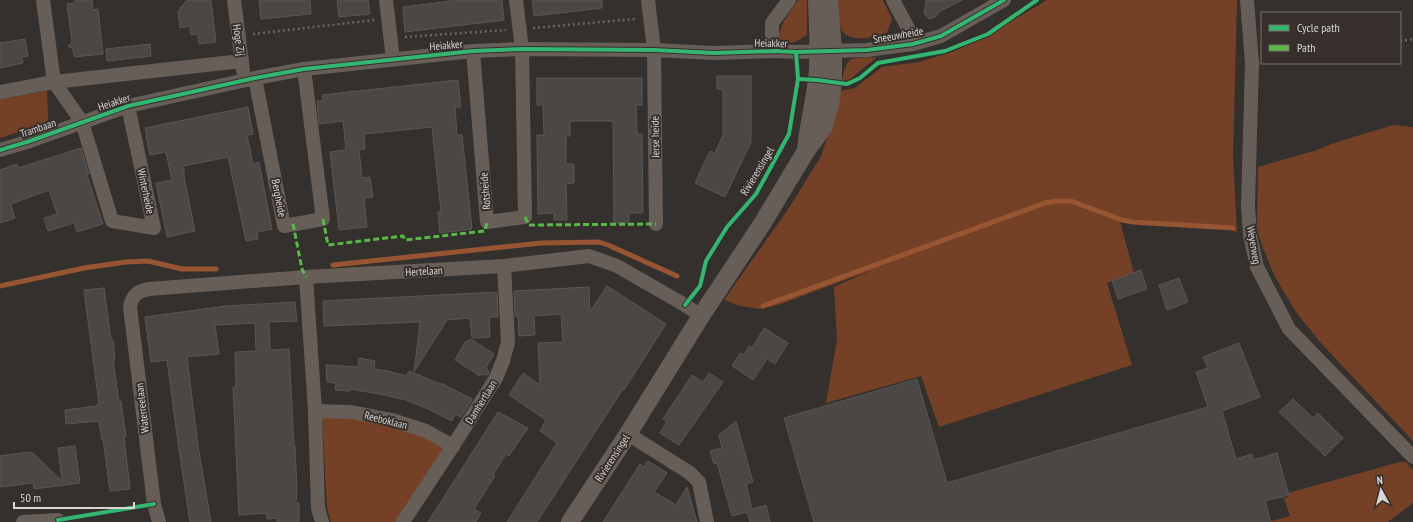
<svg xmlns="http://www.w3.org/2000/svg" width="1413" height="522" font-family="'PT Sans Narrow',sans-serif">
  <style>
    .green { fill: #754126 }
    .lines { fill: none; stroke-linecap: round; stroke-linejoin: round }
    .stream { stroke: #985532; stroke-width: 5 }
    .building { fill: #4a4744; stroke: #595654 }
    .path { stroke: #6d6663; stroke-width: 2.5; stroke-dasharray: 2 3; stroke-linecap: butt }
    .minor { stroke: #685e58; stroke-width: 14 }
    .tertiary { stroke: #685e58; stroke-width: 18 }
    .quiet { stroke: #58b947; stroke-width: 3; stroke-dasharray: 6 3; stroke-linecap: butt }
    .cycleway-casing { stroke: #362f2c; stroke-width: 6 }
    .cycleway { stroke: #33b770; stroke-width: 4 }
    .labels { text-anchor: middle; stroke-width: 4; stroke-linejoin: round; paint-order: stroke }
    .street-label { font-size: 11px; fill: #dad6d3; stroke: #362f2c }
  </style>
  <rect width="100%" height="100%" fill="#34302e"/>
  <g class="green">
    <path d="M798,0H807V35C795,43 793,45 780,40L778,36L784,21Z"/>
    <path d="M838,0H883L892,19L887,32C876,37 847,45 841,28C838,20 839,9 838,0Z"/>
    <polygon points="1047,0 1237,0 1233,157 1237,233 1230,229 1223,228 1119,218 1134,273 1107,283 1132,365 939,427 921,376 826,403 837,340 834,287 872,270 778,305 760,309 740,306 724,300 791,205 821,156 835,115 841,91 855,88 882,67 919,62 955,51 1022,15"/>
    <path d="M877,57L849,80L842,81C847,53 852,59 877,57Z"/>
    <polygon points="47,91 48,120 41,125 0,138 0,99"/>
    <polygon points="1393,125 1413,127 1413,441 1320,342 1296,312 1275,277 1263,248 1257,230 1258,167 1317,150 1334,143"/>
    <polygon points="322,413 340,413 419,435 444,448 396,522 331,522 327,508"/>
    <polygon points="1400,462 1406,462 1413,470 1413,503 1388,522 1268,522 1290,516 1284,498 1289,497 1288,493"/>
  </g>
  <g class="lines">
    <g class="stream">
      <polyline points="333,265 541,243 599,242 608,245 677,276"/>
      <polyline points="0,286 84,268 126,262 148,261 182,269 216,269"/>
      <polyline points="763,306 1045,203 1057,201 1071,201 1122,220 1133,222 1233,228"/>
    </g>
  </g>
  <g class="building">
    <polygon points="75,0 92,0 93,10 98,9 103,54 74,57 73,49 68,46 72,42 67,4 75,3"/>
    <polygon points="187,0 211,0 216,42 199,44 198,34 191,35 190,26 180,28 178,11"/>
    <polygon points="259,0 310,0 311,14 261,19"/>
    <polygon points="337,0 368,0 370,14 339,17"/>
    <polygon points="451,0 502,0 504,20 405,32 403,7 451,1"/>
    <polygon points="532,0 602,0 602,8 534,16"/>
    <polygon points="926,0 962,0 939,12 935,17 930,19 927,17 924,13"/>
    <polygon points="25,39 28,56 22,57 23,63 0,68 0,43"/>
    <polygon points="150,44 151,56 107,61 106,49"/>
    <polygon points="717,76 751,76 751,142 725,197 695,183 710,151 715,153 723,135 723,90 717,89"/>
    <polygon points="537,78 642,78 642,105 636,105 637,134 642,134 643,213 629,213 629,223 614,223 613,121 570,121 570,136 566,136 566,164 574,164 574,183 566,184 567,220 554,220 554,213 538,214 537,135 544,135 543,105 537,105"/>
    <polygon points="458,80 461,107 455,107 457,135 462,135 472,229 440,233 438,212 441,212 432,127 364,134 365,149 359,150 362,178 370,177 373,197 364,198 367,227 339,230 330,152 346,150 343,121 319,124 317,101 323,101 322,95"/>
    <polygon points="248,107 253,134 247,135 253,164 259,162 272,229 257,232 258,239 246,241 228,157 184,166 184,177 195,231 167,237 156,183 172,180 166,152 150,155 146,137 147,136 145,128"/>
    <polygon points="81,148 89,174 87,175 103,224 77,232 74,223 48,231 44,218 57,214 49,190 11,204 15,218 0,223 0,170 17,164 18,168"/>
    <polygon points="1141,270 1147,289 1118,299 1112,281"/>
    <polygon points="1179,278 1188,302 1167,310 1159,285"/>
    <polygon points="607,286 666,324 624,390 623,389 537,522 507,522 557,443 540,431 546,420 509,395 523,373 540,385 538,343 563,342 561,314 534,316 535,335 519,336 518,316 515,316 514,291 589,287 590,312"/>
    <polygon points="104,288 111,340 113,340 115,360 113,360 119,402 121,401 126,437 124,437 130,489 110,491 103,439 102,440 99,421 66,424 65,410 97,406 97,405 99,404 84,290"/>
    <polygon points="497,292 498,317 489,317 490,337 472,338 470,318 447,320 414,372 420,322 324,326 323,301"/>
    <polygon points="295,302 297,321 269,322 270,350 289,349 294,446 295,446 297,491 296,503 299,503 299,522 277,522 277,518 267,519 267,513 239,515 233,387 236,387 235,352 256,351 255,323 215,325 219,354 187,357 198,446 211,522 190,522 179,450 167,360 151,362 145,317 226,306"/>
    <polygon points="764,328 788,343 775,364 767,359 753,380 732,366 740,353 744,355 749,346 752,348"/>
    <polygon points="471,339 494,354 486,367 489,372 488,375 481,374 480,376 455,360 465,342"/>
    <polygon points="1239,343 1260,397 1222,411 1236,459 1252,454 1253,460 1277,453 1289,495 1265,501 1271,522 814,522 784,418 917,379 947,483 1208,407 1196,372 1208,368 1203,357"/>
    <polygon points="359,358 375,361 374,369 388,371 406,376 409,371 441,384 441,383 472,399 472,400 461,417 455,414 452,421 428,409 406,400 385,395 350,389 350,391 335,390 336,383 327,382 326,365 358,367"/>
    <polygon points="709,373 723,382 679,445 660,433 667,422 663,419 692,375 703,382"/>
    <polygon points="1293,399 1313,418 1318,413 1343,438 1325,456 1279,412"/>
    <polygon points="498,412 528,428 509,456 506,454 493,475 495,476 474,509 481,513 476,522 428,522"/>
    <polygon points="736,421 753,482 746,484 752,509 766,505 770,522 750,522 747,512 732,516 717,463 714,464 710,451 722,448 719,435"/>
    <polygon points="75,446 80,483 34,489 33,483 0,487 0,456 29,452 34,454 62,481 58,448"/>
    <polygon points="648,461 667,473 654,492 676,505 687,487 697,522 603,522 640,464 644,467"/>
  </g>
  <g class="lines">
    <g class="path">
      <polyline points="533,28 635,19"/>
      <polyline points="253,34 375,20"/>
      <polyline points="405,37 506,30"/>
      <polyline points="1400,41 1413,39"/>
    </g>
    <g class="minor">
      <polyline points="43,0 54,82 82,122 112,221 154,228 128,106"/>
      <polyline points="234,0 243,70"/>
      <polyline points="386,0 393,59"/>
      <polyline points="648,0 654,50 656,224"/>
      <polyline points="893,0 909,30 913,44"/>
      <polyline points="1247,0 1252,63 1248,205 1250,235 1257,267 1289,329 1413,457"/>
      <polyline points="473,51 487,222 525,217 522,49 516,0"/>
      <polyline points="775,51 772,38 772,23 789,0"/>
      <polyline points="255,78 284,226 323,219 304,69"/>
      <polyline points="0,92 54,82 242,61"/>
      <polyline points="0,150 30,141 128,106 255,78 304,69 473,51 522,49 654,50 714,53 775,51 796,52 867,50 913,44 941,36 1004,0"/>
      <polyline points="306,277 315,411 318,508 322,522"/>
      <polyline points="315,411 351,412 392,420 426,431 453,446"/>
      <polyline points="628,434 690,473 699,482 707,522"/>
      <polyline points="23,522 58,520"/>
      <path d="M159,522L154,504L130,307C132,295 138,291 149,289L306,277L504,266L589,256L617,266L685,305L701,316"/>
      <polyline points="403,522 453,446 496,378 503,361 508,342 504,266"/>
    </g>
    <g class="tertiary">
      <path d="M806,150C808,127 814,104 817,80C820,54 818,27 817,0"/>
      <polyline points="570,522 628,434 701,316 762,224 806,151 823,128 830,105 833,83 833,50 829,0"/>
    </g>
    <g class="quiet">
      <polyline points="525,217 529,225 656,224"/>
      <polyline points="323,219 328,245 403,236 405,240 485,231 487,222"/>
      <polyline points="293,224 302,269 306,277"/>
    </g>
    <g class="cycleway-casing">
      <g id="cycleway">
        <polyline points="798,79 817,80 847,84 860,78 878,63 945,51 988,34 1037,0"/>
        <polyline points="0,150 30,141 128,106 255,78 304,69 473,51 522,49 654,50 714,53 775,51 796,52 867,50 913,44 941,36 1004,0"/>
        <polyline points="685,305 700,286 706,261 727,227 756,194 789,134 798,79 796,52"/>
        <polyline points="58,520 154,504"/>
      </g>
    </g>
    <use href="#cycleway" class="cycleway"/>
  </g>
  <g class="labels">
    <g class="street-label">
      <text transform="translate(898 35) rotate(-10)" y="4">Sneeuwheide</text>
      <text transform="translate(239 40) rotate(82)" y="4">Hoge Zij</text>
      <text transform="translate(771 43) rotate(1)" y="4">Heiakker</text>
      <text transform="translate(446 45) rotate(-5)" y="4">Heiakker</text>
      <text transform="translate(114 102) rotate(-18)" y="4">Heiakker</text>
      <text transform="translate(38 128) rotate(-19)" y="4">Trambaan</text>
      <text transform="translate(655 137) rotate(-91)" y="4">Ierse heide</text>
      <text transform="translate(757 171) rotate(-59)" y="4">Rivierensingel</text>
      <text transform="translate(146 191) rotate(78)" y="4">Winterheide</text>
      <text transform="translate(485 191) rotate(-95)" y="4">Rotsheide</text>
      <text transform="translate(279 198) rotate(79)" y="4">Bergheide</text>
      <text transform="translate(1254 245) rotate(80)" y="4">Weyerweg</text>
      <text transform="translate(424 271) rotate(-3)" y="4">Hertelaan</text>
      <text transform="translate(481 402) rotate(-58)" y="4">Damhertlaan</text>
      <text transform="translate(142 408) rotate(-97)" y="4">Waterreelaan</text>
      <text transform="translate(386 420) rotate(14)" y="4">Reeboklaan</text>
      <text transform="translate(612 458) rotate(-57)" y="4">Rivierensingel</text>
    </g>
  </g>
  <rect x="1261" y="12" width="140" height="52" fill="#362f2c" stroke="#78726f"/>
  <rect x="1269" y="25" width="20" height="6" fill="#33b770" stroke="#78726f"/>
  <text x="1297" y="32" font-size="12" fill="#dad6d3">Cycle path</text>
  <rect x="1269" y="45" width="20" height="6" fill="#58b947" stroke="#78726f"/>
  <text x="1297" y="52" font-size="12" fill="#dad6d3">Path</text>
  <g transform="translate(1381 490) rotate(353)" stroke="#362f2c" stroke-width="3" paint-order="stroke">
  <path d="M0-3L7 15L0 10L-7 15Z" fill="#dad6d3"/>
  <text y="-6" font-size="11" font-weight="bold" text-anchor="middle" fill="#dad6d3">N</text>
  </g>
  <path d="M14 502v6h120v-6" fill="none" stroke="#dad6d3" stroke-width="2"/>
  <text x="20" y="502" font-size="12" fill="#dad6d3" stroke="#362f2c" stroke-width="3" paint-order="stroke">50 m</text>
</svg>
